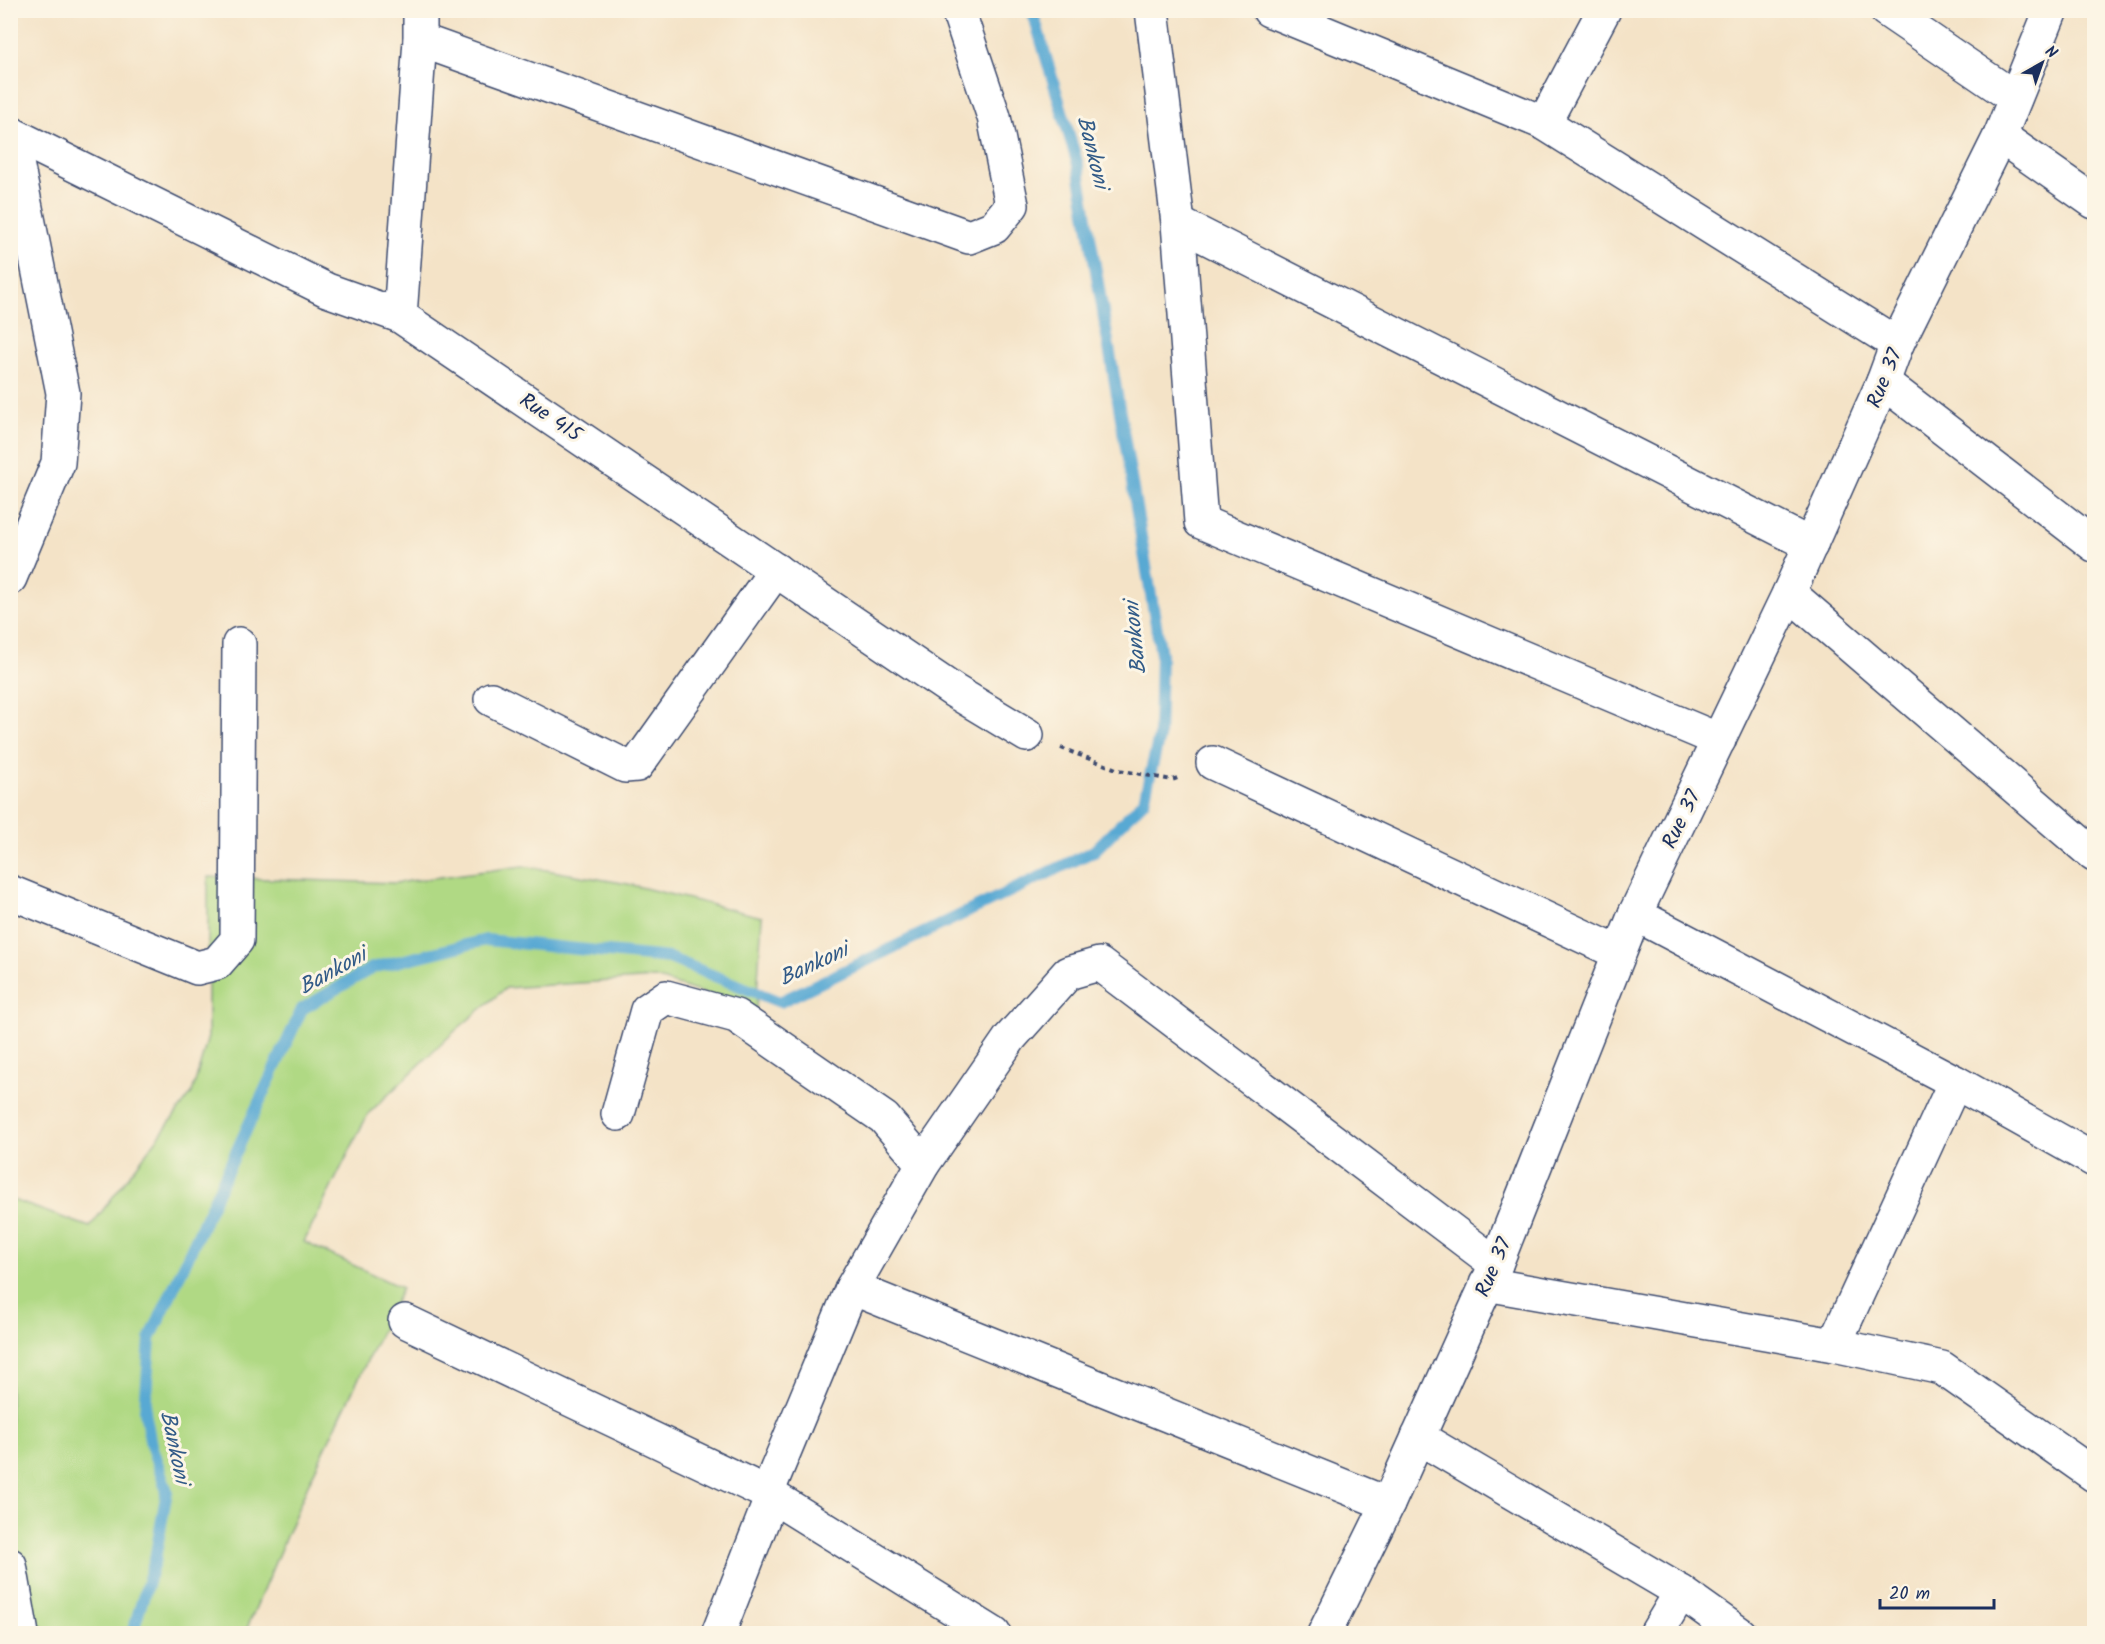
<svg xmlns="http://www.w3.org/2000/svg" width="2105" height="1644" font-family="Kalam,sans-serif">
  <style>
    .green { fill: #b0d984; stroke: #668471; stroke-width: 1.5 }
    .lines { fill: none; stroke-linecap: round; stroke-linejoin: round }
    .stream { stroke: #59a9d3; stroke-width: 12 }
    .minor-casing { stroke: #3c4a6e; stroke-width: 36 }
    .secondary-casing { stroke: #3c4a6e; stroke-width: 36 }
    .path { stroke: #3c4a6e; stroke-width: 4; stroke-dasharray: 4.5 4.5; stroke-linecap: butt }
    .minor { stroke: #fff; stroke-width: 33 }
    .secondary { stroke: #fff; stroke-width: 33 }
    .labels { text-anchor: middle; stroke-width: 6; stroke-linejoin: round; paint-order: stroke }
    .street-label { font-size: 21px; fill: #1b2f5e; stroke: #fcf5e5 }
    .water-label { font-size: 22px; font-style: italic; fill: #315a87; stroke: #fcf5e5 }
  </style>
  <rect width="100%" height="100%" fill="#fcf5e5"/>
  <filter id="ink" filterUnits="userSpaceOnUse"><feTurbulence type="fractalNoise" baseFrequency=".0167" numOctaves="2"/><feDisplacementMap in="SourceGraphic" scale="12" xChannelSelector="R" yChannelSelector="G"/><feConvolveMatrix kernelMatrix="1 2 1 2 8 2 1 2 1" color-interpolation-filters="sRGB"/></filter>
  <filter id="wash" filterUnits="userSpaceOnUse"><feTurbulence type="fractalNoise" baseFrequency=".008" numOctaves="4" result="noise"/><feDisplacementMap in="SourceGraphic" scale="24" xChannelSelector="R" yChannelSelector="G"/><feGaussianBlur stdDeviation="1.35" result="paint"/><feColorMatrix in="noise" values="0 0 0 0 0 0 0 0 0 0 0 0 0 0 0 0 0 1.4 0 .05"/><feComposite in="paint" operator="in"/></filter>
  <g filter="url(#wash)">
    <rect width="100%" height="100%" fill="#f4e3c7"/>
    <polygon class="green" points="523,866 628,884 762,917 756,1010 655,978 506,988 456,1030 368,1114 304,1242 402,1288 310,1480 245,1633 21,1633 10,1552 10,1199 90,1227 192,1093 208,1037 208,877 395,883"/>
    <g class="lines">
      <polyline class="stream" points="132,1634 155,1559 167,1491 151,1445 145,1411 150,1339 302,1009 372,968 486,940 669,958 780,1002 1094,851 1144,801 1159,737 1161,654 1078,165 1032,10"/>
    </g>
  </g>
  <g filter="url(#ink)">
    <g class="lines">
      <g class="minor-casing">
        <g id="minor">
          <polyline points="1152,10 1178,223 1201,522 1719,740"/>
          <polyline points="1269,10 1544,123 1897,344"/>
          <polyline points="1886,10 2015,98"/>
          <polyline points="420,40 969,237 994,227 1012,205 994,117 958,10"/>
          <polyline points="1544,123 1604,10"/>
          <polyline points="10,133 327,290 400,316 954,691 1027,735"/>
          <polyline points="2000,136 2094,202"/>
          <polyline points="1178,223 1811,545"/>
          <polyline points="400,316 420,40 420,10"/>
          <polyline points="1883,382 2094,545"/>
          <polyline points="10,578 58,463 63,393 11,133"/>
          <polyline points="1789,593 2094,855"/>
          <polyline points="491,699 625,766 637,765 776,570"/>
          <polyline points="1213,763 1619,953"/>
          <polyline points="10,892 197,968 217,963 237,940 239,644"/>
          <polyline points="1635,914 1955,1082 2094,1160"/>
          <polyline points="618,1114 647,1010 666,997 736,1016 884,1118 923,1164"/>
          <polyline points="1486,1284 1834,1345 1942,1368 2094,1475"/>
          <polyline points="852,1288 1388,1504"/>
          <polyline points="405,1321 767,1493 994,1634"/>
          <polyline points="1834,1345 1955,1082"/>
          <polyline points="1418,1437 1681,1592 1740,1634"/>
          <polyline points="767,1493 852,1288 923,1164 1010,1038 1068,973 1099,964 1496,1264"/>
          <polyline points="10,1565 22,1634"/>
          <polyline points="718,1634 772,1496"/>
          <polyline points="1656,1634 1681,1592"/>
        </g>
      </g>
      <g class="secondary-casing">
        <polyline id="secondary" points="1324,1634 1388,1504 1496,1264 1635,914 1789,593 1883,382 1897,344 2000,136 2051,10"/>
      </g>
      <polyline class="path" points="1061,748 1119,770 1172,780 1180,777"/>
      <use href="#minor" class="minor"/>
      <use href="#secondary" class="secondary"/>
    </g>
  </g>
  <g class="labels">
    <g class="street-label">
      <text transform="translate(1884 378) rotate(-68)" y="7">Rue 37</text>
      <text transform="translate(551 417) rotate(34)" y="7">Rue 415</text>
      <text transform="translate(1681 819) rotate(-64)" y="7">Rue 37</text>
      <text transform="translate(1493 1267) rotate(-67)" y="7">Rue 37</text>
    </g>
    <g class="water-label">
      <text transform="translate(1094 152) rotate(76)" y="8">Bankoni</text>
      <text transform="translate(1134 638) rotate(-96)" y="8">Bankoni</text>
      <text transform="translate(813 963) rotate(-25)" y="8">Bankoni</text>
      <text transform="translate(332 970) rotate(-29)" y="8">Bankoni</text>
      <text transform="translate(176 1447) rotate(78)" y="8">Bankoni</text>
    </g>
  </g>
  <rect width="2105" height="1644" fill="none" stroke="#fcf5e5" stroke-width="36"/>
  <g transform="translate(2042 63) rotate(40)" stroke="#fcf5e5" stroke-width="4.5" paint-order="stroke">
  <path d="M0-4.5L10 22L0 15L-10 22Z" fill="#1b2f5e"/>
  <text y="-9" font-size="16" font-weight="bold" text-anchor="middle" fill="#1b2f5e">N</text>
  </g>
  <path d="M1880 1599v9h114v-9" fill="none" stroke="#1b2f5e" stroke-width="3"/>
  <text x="1889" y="1599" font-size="18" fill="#1b2f5e" stroke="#fcf5e5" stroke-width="4.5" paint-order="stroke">20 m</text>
</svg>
